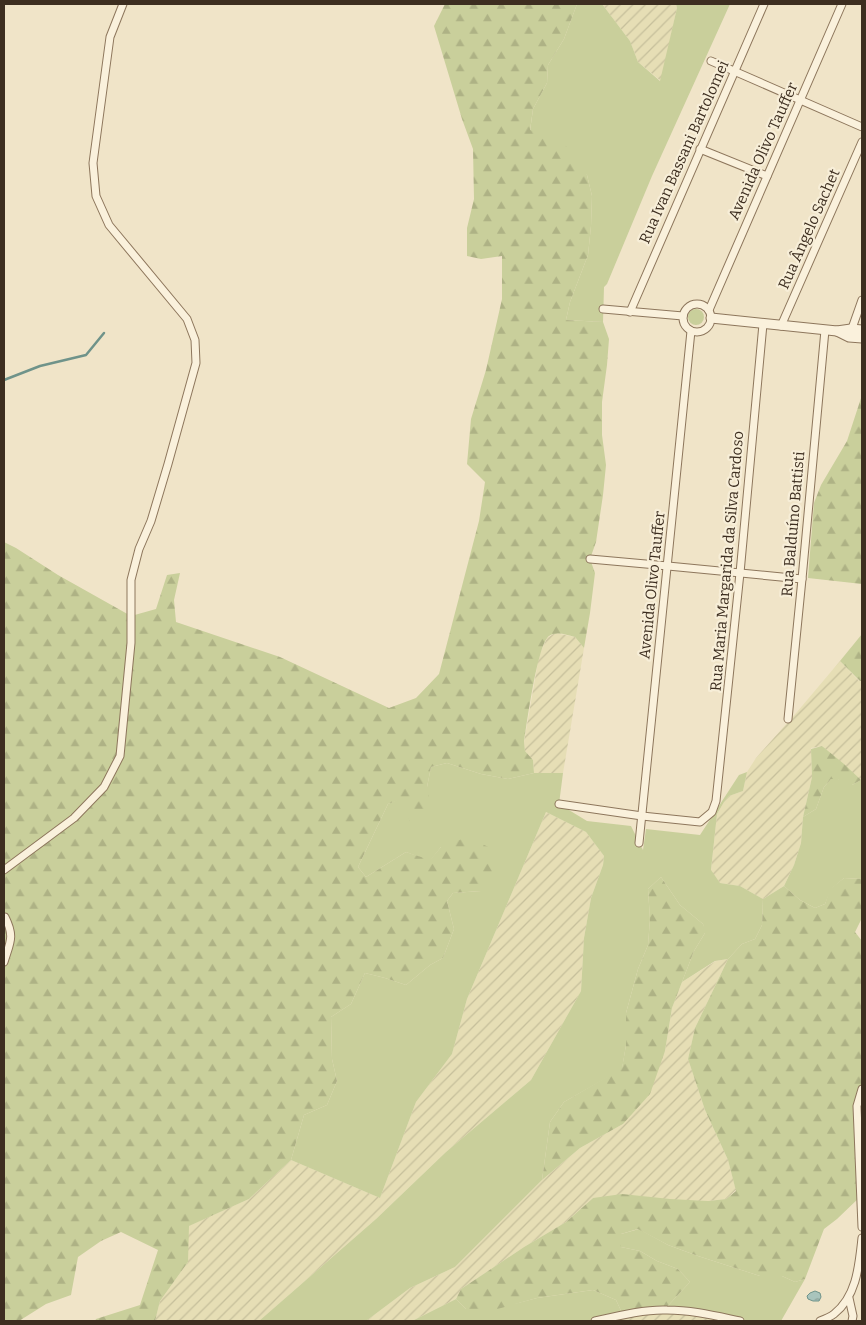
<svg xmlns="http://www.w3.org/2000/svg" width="866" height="1325" font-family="Bitter,serif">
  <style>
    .farmland { fill: url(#farmland-furrows) }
    .grass { fill: #c9cf9b }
    .forest { fill: url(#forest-firs) }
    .water { fill: url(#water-ripples); stroke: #6f938a }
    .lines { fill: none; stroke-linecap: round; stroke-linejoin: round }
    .stream { stroke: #6f938a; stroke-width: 2.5 }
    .minor-casing { stroke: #8d765c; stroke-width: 9 }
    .tertiary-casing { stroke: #8d765c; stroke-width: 11 }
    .minor { stroke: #faf1dc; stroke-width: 7 }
    .tertiary { stroke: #faf1dc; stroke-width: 9 }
    .labels { text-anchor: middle; stroke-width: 4.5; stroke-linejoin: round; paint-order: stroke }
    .street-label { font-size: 15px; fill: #3d2e20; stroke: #f7eed8 }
  </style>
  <defs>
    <pattern id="farmland-furrows" width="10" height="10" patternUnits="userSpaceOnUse" patternTransform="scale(1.25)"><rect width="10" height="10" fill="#e6deb5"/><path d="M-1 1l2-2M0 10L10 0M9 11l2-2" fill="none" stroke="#c6bf9b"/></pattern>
    <pattern id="forest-firs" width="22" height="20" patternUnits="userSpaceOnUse" patternTransform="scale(1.25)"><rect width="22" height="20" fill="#c9cf9b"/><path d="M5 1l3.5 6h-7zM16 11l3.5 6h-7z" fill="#aeb285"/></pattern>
    <pattern id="water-ripples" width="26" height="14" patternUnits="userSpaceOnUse" patternTransform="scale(1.25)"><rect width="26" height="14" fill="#a9c4bc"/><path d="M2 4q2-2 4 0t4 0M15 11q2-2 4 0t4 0" fill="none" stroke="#8ba098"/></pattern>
  </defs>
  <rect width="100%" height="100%" fill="#f0e4c8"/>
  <g class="farmland">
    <polygon points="602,4 676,4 677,8 661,81 638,62 630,41"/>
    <polygon points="555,633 575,637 584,648 563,773 534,773 533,760 525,751 524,742 539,656 547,638"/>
    <polygon points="840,661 859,681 862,681 862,782 822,746 811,748 812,777 803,817 801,843 794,865 784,886 763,899 740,886 720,883 711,871 717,814 724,802 729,796 743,791 747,772 756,758 797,712"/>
    <polygon points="546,812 586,832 604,856 603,865 591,898 584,938 581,991 531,1080 446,1152 376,1219 259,1321 155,1321 160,1301 188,1262 188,1226 249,1199 291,1160 380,1198 416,1102 452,1054 467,999"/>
    <polygon points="728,959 695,1028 688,1059 705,1110 728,1160 736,1190 726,1199 708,1201 593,1198 566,1222 524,1247 461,1289 456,1299 412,1321 366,1321 410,1288 455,1267 542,1180 580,1148 623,1124 665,1051 672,1008 682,982 716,961"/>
    <polygon points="665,1309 740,1321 595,1321"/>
  </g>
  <g class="grass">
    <polygon points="577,4 602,4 630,41 638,62 660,81 677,8 676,4 730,4 652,176 607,284 604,287 603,322 566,320 570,302 588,255 591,226 592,196 587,175 530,131 533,109 547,83 548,65 564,39"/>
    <circle cx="696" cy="317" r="8"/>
    <polygon points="447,763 481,774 508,779 534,773 563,773 559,804 587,821 631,826 643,850 646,829 700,835 739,775 747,772 743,791 729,796 724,802 717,814 711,870 720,883 740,886 763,899 762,925 755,939 742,944 728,959 715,961 682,982 694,951 705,933 703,924 680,905 661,877 648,889 650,919 648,945 638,969 626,1013 626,1045 622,1069 564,1102 550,1122 542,1180 455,1267 410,1288 366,1321 259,1321 376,1219 446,1152 531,1080 581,991 584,938 591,898 603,865 604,856 586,832 546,812 467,999 452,1054 416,1102 380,1198 291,1160 304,1115 327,1105 337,1081 332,1059 331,1017 351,1004 365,973 385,978 406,985 430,965 443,958 454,929 447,901 453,893 481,891 441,847 430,861 406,852 366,877 358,867 388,804 427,787 431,767"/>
    <polygon points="831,779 838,779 852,785 861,780 862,782 862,879 844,878 831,889 825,904 815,908 800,900 784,886 794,865 801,843 803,817 816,809 824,787"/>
    <polygon points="639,1229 668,1245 698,1256 760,1276 782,1276 795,1282 805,1279 781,1321 740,1321 665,1309 690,1282 678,1269 657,1261 640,1251 621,1247 621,1234"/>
    <polygon points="593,1290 616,1300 623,1315 595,1321 412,1321 456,1299 466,1309 518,1303 537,1298"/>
  </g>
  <g class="forest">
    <path d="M445,4H577L564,39L548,65L547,83L533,109L530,130L553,138L575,152L587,175L592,196L591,226L588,255L570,302L566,320L603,322L609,339L607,365L602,402V435L606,465L603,495L596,542L590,559L595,573L590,613L584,648L575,637C566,635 557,631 549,636C537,645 527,724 524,742L525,751L533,760L534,773L508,779L481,774L447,763L431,767L427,787L431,811L410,822L402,799L388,804L358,867L366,877L406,852L430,860L441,847L467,837L495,850L496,877L481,891L453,893L447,901L454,929L443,958L430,965L406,985L385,978L365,973L351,1004L331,1017L332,1059L337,1081L327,1105L304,1115L291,1160L249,1199L189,1226L188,1262L160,1301L155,1321H95L96,1319L140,1305L158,1250L121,1232L101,1241L78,1257L71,1295L46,1304L19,1321H4V542L16,548L58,575L131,616L156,609L167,575L180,573L174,600L176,622L280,657L389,708L416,698L439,674L479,521L485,482L467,464L471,419L486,370L502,299V256L481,259L467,256V228L474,199L473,149L462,119L434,26Z"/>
    <polygon points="862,395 862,584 808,578 814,503 821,485 847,441"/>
    <polygon points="862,634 862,681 860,681 840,661"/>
    <polygon points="822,746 844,764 861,780 852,785 844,786 838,779 831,779 824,787 816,809 803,817 812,777 811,749"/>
    <polygon points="661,877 680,905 703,924 705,929 705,933 694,951 672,1008 665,1051 650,1094 623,1124 580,1148 542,1180 550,1122 564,1102 622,1068 626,1045 626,1013 638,969 648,945 650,919 648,889"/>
    <polygon points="844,878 862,879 862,918 855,932 862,941 862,1089 857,1106 861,1196 837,1219 824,1229 805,1279 795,1282 782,1276 760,1276 698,1256 668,1245 638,1229 621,1234 621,1247 640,1251 657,1261 678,1269 690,1282 665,1309 623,1315 616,1300 593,1290 537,1298 487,1312 466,1309 456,1299 461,1289 524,1247 566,1222 593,1198 622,1194 670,1199 708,1201 726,1199 736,1191 728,1160 705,1110 688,1059 695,1028 728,959 742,944 755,939 762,925 763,899 784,886 800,900 815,908 825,904 830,889"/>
  </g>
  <polygon class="water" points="815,1291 820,1293 821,1297 819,1301 813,1301 808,1299 807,1296 810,1293"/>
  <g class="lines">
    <polyline class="stream" points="4,380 40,366 86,355 104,333"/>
    <g class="minor-casing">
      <g id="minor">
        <polyline points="711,61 862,127"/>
        <polyline points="700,149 767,176"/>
        <circle cx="697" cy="318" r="14"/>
        <polyline points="603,309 683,316"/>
        <polyline points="709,310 842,4"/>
        <polyline points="630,312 764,4"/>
        <polyline points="781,326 862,142"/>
        <polyline points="850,334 862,300"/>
        <polyline points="590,559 668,566 802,579"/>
        <polyline points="788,719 802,579 825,330"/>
        <polyline points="559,804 642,816 700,822 712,812 716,801 740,573 763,324"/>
        <polyline points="639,843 691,331"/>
        <polyline points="4,870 74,818 104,787 120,756 131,643 131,580 139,549 151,521 168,464 196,363 195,340 187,319 109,225 96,196 93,163 110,37 123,4"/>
        <path d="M4,917H5C15,937 10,942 4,962"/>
        <polyline points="862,1089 857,1106 862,1227"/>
        <polyline points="849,1298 853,1316 852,1321"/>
        <path d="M595,1321C617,1316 645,1309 667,1310C692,1310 716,1316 740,1321"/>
        <path d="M820,1321C825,1319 830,1317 834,1314C857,1296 859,1265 862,1238"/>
      </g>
    </g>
    <g class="tertiary-casing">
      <g id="tertiary">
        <polyline points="711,318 837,331 851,329 862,330"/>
        <polyline points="837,331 849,337 862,338"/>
      </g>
    </g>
    <use href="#minor" class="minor"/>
    <use href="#tertiary" class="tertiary"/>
  </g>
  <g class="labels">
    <g class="street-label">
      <text transform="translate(763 151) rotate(-66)" y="5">Avenida Olivo Tauffer</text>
      <text transform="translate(684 152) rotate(-66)" y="5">Rua Ivan Bassani Bartolomei</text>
      <text transform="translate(809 229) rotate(-66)" y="5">Rua Ângelo Sachet</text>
      <text transform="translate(793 524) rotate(-85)" y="5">Rua Balduíno Battisti</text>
      <text transform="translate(727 561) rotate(-85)" y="5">Rua Maria Margarida da Silva Cardoso</text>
      <text transform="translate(652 585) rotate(-84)" y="5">Avenida Olivo Tauffer</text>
    </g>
  </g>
  <rect width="866" height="1325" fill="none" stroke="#3d2e20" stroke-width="10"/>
</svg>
